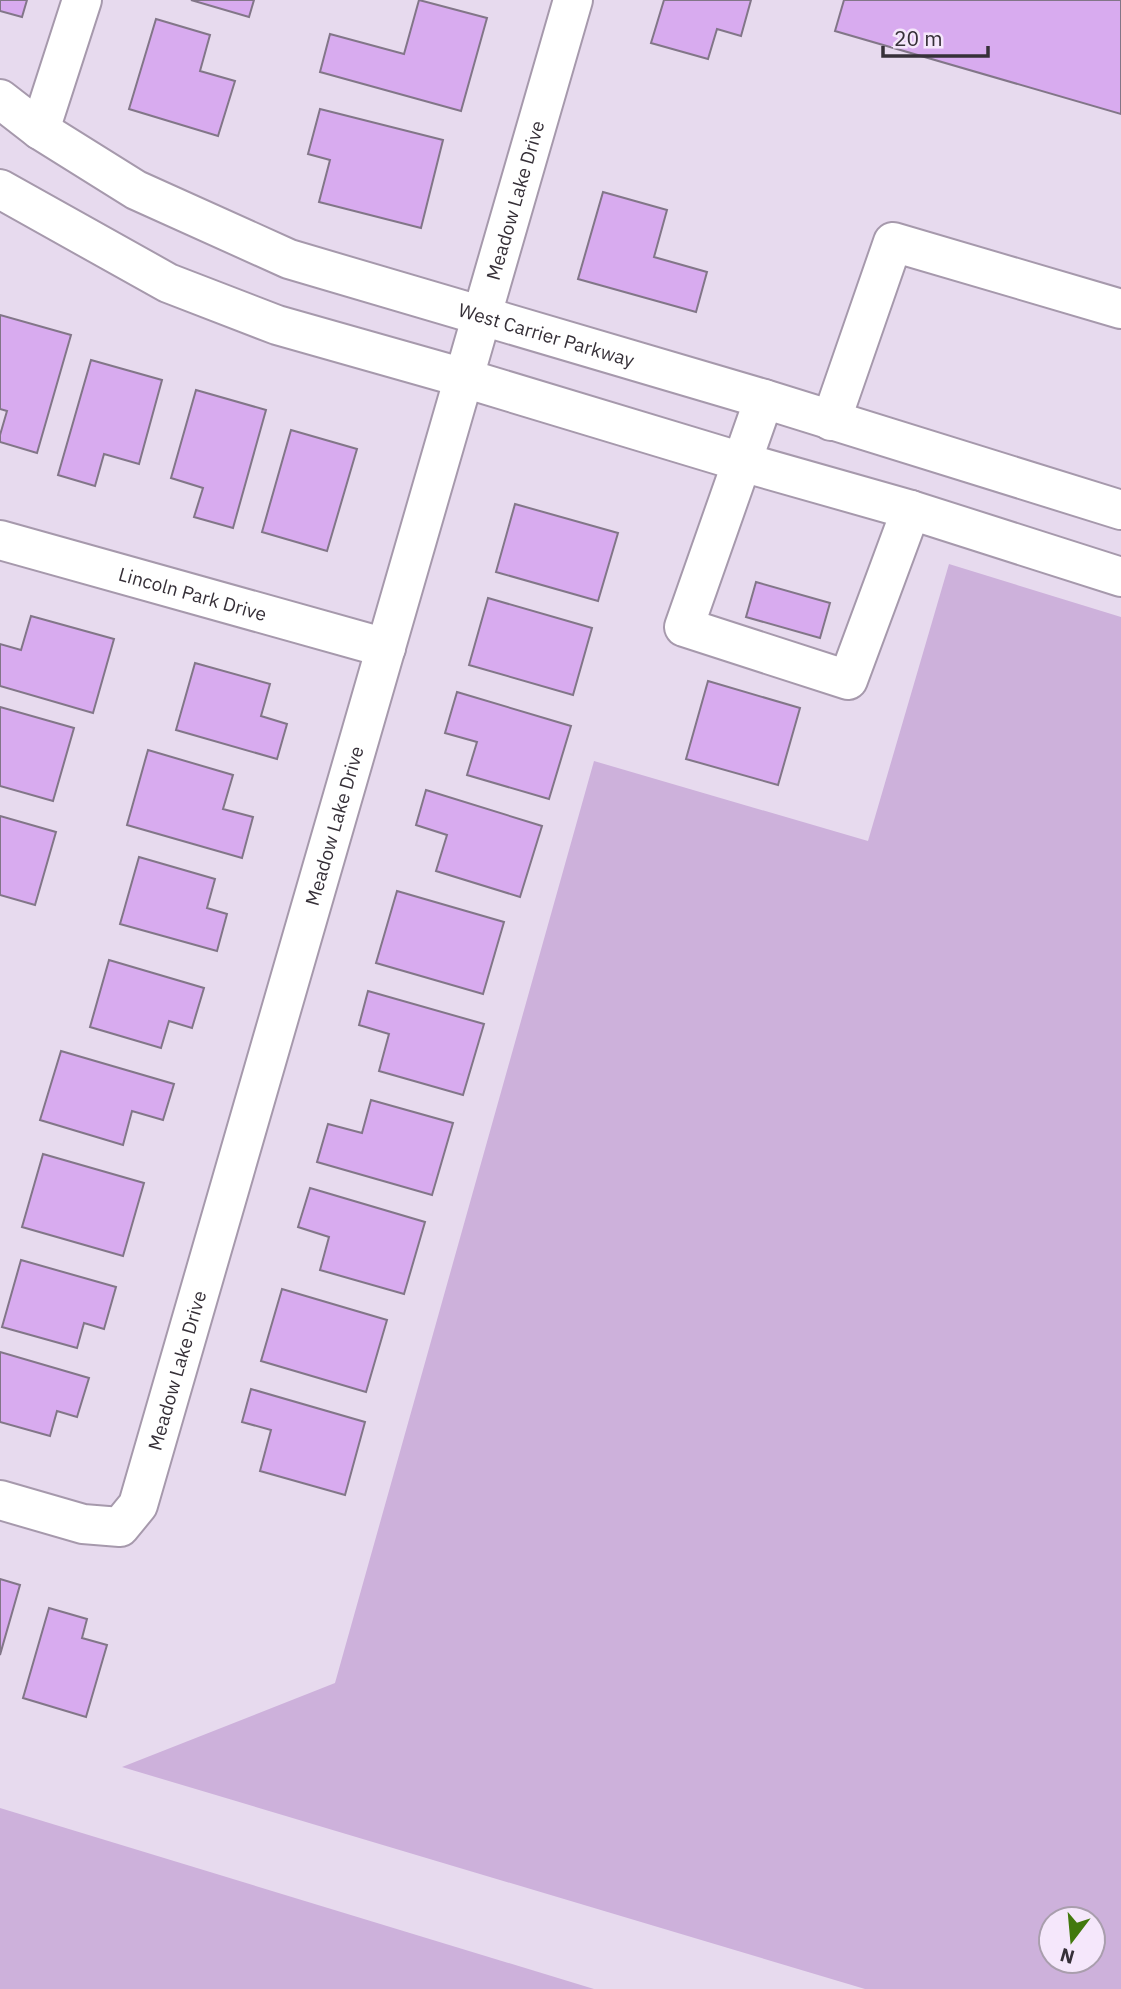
<svg xmlns="http://www.w3.org/2000/svg" width="1121" height="1989" font-family="'IBM Plex Sans',sans-serif">
  <style>
    .green { fill: #cdb1db; fill-rule: evenodd }
    .building { fill: #d8abef; stroke: #827688; stroke-width: 2 }
    .lines { fill: none; stroke-linecap: round; stroke-linejoin: round }
    .minor-casing { stroke: #a699ac; stroke-width: 42 }
    .major-casing { stroke: #a699ac; stroke-width: 42 }
    .minor { stroke: #fff; stroke-width: 38 }
    .major { stroke: #fff; stroke-width: 38 }
    .labels { text-anchor: middle; stroke-width: 5; stroke-linejoin: round; paint-order: stroke }
    .street-label { font-size: 19px; fill: #363038; stroke: #f5e7fb }
  </style>
  <rect width="100%" height="100%" fill="#e7daee"/>
  <g class="green">
    <path d="M949,564L1121,617V1989H865L122,1767L335,1683L594,761L868,841ZM1093,1919V1961H1051V1919Z"/>
    <polygon points="0,1808 594,1989 0,1989"/>
  </g>
  <g class="building">
    <polygon points="0,0 27,0 22,17 0,11"/>
    <polygon points="191,0 254,0 249,17"/>
    <polygon points="419,0 487,18 461,111 320,72 330,34 404,54"/>
    <polygon points="664,0 751,0 741,36 717,29 708,59 651,43"/>
    <polygon points="844,0 1121,0 1121,114 835,31"/>
    <polygon points="156,19 210,35 200,71 235,81 218,136 129,109"/>
    <polygon points="320,109 443,140 421,228 319,202 330,160 308,154"/>
    <polygon points="603,192 667,210 654,257 707,272 696,312 578,279"/>
    <polygon points="0,315 71,335 37,453 0,442 0,435 7,411 0,409"/>
    <polygon points="91,360 162,380 139,464 104,454 95,486 58,475"/>
    <polygon points="196,390 266,410 233,528 194,517 203,488 171,478"/>
    <polygon points="291,430 357,449 327,551 262,532"/>
    <polygon points="515,504 618,533 598,601 496,572"/>
    <polygon points="756,582 830,603 820,638 746,617"/>
    <polygon points="488,598 592,628 573,695 469,665"/>
    <polygon points="31,616 114,639 93,713 0,686 0,644 21,650"/>
    <polygon points="195,663 270,684 261,716 287,724 277,759 176,730"/>
    <polygon points="708,681 800,708 778,785 686,759"/>
    <polygon points="457,692 571,726 549,799 467,775 477,742 445,733"/>
    <polygon points="0,707 74,728 53,801 0,786"/>
    <polygon points="148,750 233,775 223,809 253,817 242,858 127,825"/>
    <polygon points="426,790 542,826 520,897 436,871 447,835 416,825"/>
    <polygon points="0,816 56,832 35,905 0,895"/>
    <polygon points="139,857 215,879 207,908 227,914 217,951 120,924"/>
    <polygon points="397,891 504,922 483,994 376,963"/>
    <polygon points="109,960 204,988 192,1028 169,1021 161,1048 90,1027"/>
    <polygon points="368,991 484,1024 463,1095 379,1071 389,1034 359,1025"/>
    <polygon points="61,1051 174,1084 163,1120 132,1111 123,1145 40,1120"/>
    <polygon points="371,1100 453,1123 432,1195 317,1162 328,1124 362,1133"/>
    <polygon points="43,1154 144,1183 123,1256 22,1227"/>
    <polygon points="310,1188 425,1222 404,1294 320,1270 329,1237 298,1227"/>
    <polygon points="21,1260 116,1287 104,1329 84,1323 77,1348 2,1327"/>
    <polygon points="282,1289 387,1320 366,1392 261,1361"/>
    <polygon points="0,1352 89,1378 77,1417 57,1411 50,1436 0,1422"/>
    <polygon points="251,1389 365,1422 345,1495 260,1471 271,1430 242,1422"/>
    <polygon points="0,1579 20,1585 0,1655"/>
    <polygon points="49,1608 87,1619 82,1638 107,1645 86,1717 23,1698"/>
  </g>
  <g class="lines">
    <g class="minor-casing">
      <g id="minor">
        <polyline points="40,130 82,0"/>
        <polyline points="764,399 684,627 848,680 911,510"/>
        <polyline points="831,421 893,242 1121,309"/>
        <path id="s1" d="M0,540L386,648"/>
        <path id="s2" d="M0,1500L83,1524L120,1527L138,1505L573,0"/>
      </g>
    </g>
    <g class="major-casing">
      <g id="major">
        <path id="s3" d="M0,99L40,130L136,190L289,259L764,399L1121,510"/>
        <polyline points="0,189 168,283 277,325 464,378 742,462 911,510 1121,577"/>
      </g>
    </g>
    <use href="#minor" class="minor"/>
    <use href="#major" class="major"/>
  </g>
  <g class="labels">
    <g class="street-label">
      <text dy="7" stroke="none"><textPath href="#s2" startOffset="1510">Meadow Lake Drive</textPath></text>
      <text dy="7" stroke="none"><textPath href="#s3" startOffset="600">West Carrier Parkway</textPath></text>
      <text dy="7" stroke="none"><textPath href="#s1" startOffset="200">Lincoln Park Drive</textPath></text>
      <text dy="7" stroke="none"><textPath href="#s2" startOffset="859">Meadow Lake Drive</textPath></text>
      <text dy="7" stroke="none"><textPath href="#s2" startOffset="292">Meadow Lake Drive</textPath></text>
    </g>
  </g>
  <g transform="translate(1072 1940) rotate(196)"><circle r="33" fill="#f5e7fb" stroke="#a99ead" stroke-width="2"/>
  <path d="M0-5L12 26L0 18L-12 26Z" fill="#42790d"/>
  <text y="-10" font-size="19" font-weight="bold" text-anchor="middle" fill="#363038">N</text>
  </g>
  <path d="M883 46v10h105v-10" fill="none" stroke="#363038" stroke-width="3.5"/>
  <text x="894" y="46" font-size="21" fill="#363038" stroke="#f5e7fb" stroke-width="5" paint-order="stroke">20 m</text>
</svg>
